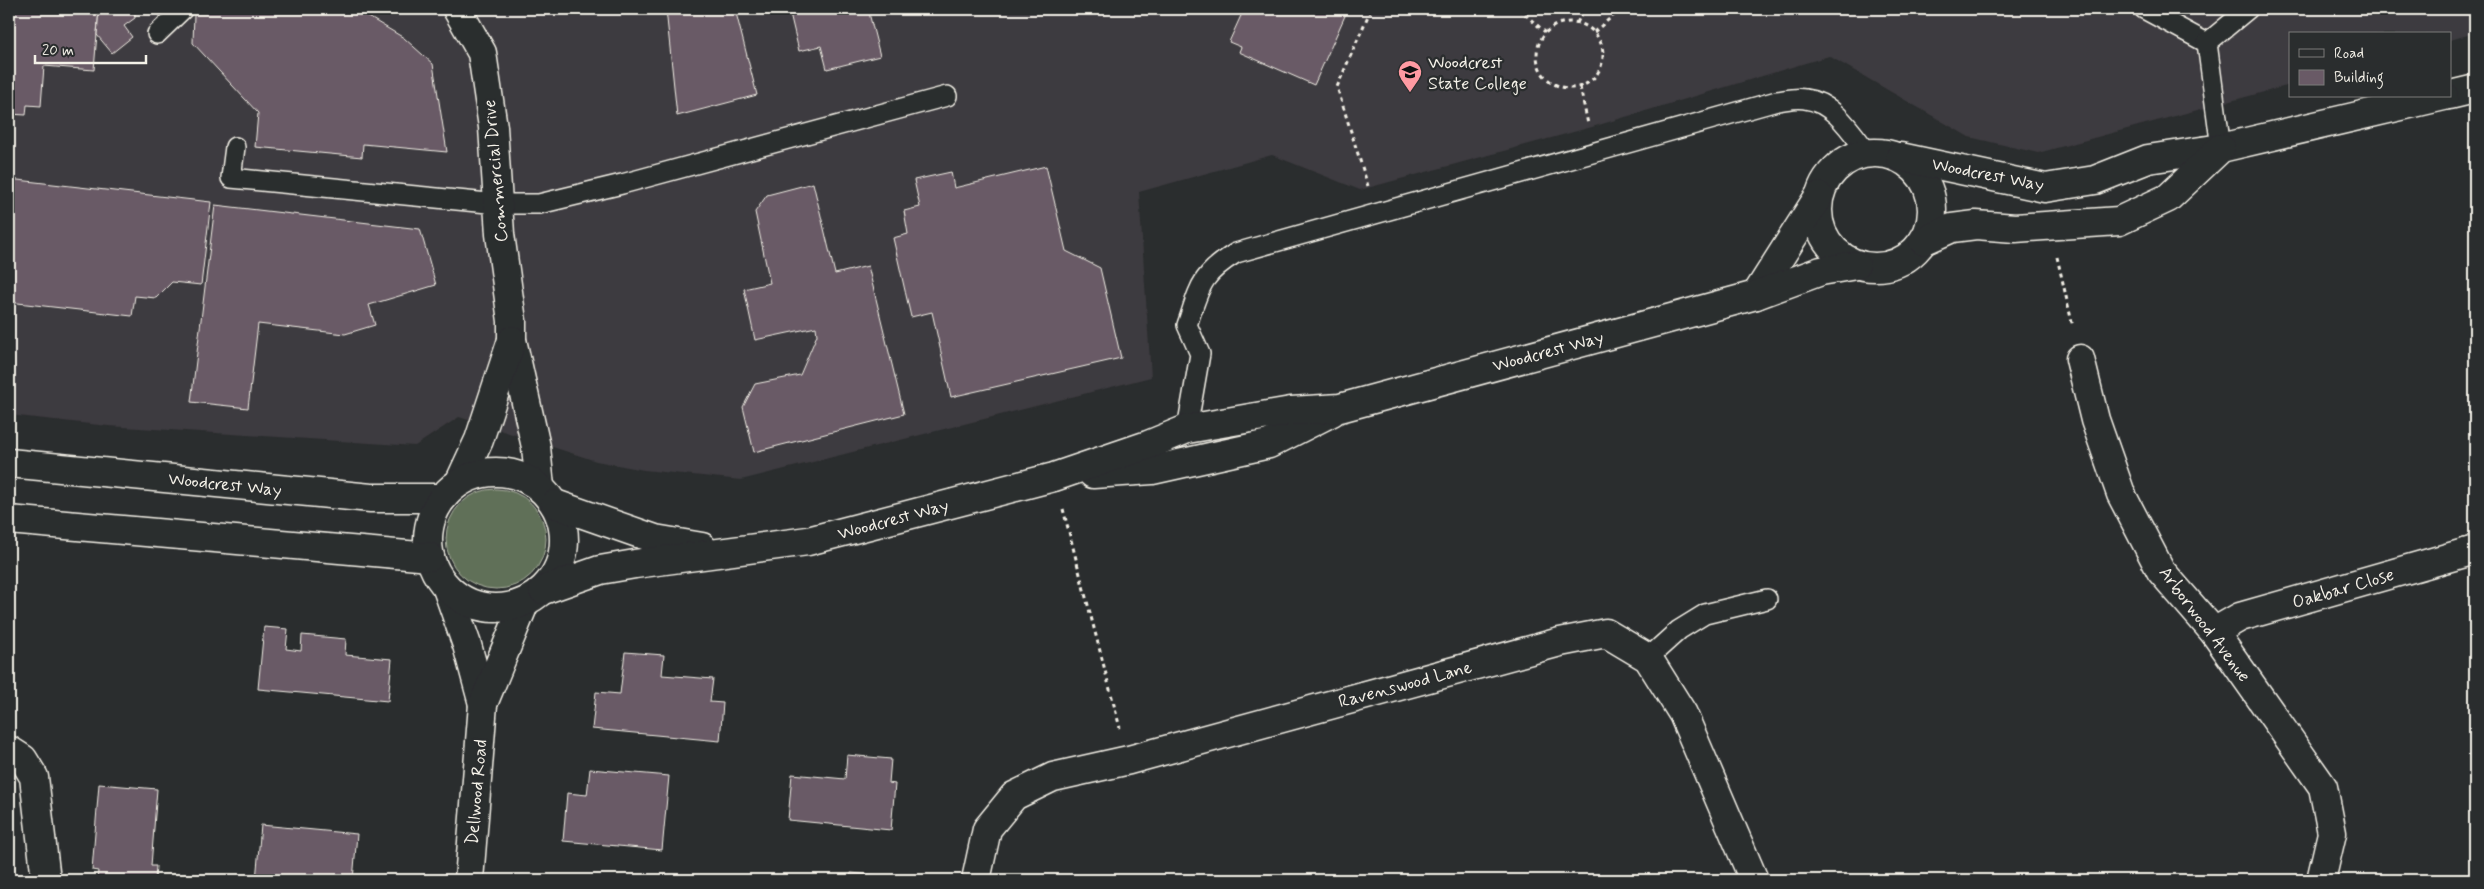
<svg xmlns="http://www.w3.org/2000/svg" width="2484" height="889" font-family="Mynerve,sans-serif">
  <style>
    .built { fill: #3d3a3f }
    .green { fill: #617058; stroke: #aab0a0 }
    .building { fill: #695a66; stroke: #f4f1e8 }
    .lines { fill: none; stroke-linecap: round; stroke-linejoin: round }
    .lane-casing { stroke: #f4f1e8; stroke-width: 22 }
    .street-casing { stroke: #f4f1e8; stroke-width: 31 }
    .secondary-casing { stroke: #f4f1e8; stroke-width: 31 }
    .path { stroke: #f4f1e8; stroke-width: 3; stroke-dasharray: 4 4; stroke-linecap: butt }
    .lane { stroke: #2a2d2e; stroke-width: 19 }
    .street { stroke: #2a2d2e; stroke-width: 28 }
    .secondary { stroke: #2a2d2e; stroke-width: 28 }
    .labels { text-anchor: middle; stroke-width: 4.5; stroke-linejoin: round; paint-order: stroke }
    .poi-label { font-size: 18px; fill: #f4f1e8; stroke: #2a2d2e; text-anchor: start }
    .street-label { font-size: 18px; fill: #f4f1e8; stroke: #2a2d2e }
  </style>
  <rect width="100%" height="100%" fill="#2a2d2e"/>
  <filter id="ink" filterUnits="userSpaceOnUse"><feTurbulence type="fractalNoise" baseFrequency=".02" numOctaves="2"/><feDisplacementMap in="SourceGraphic" scale="10" xChannelSelector="R" yChannelSelector="G"/><feConvolveMatrix kernelMatrix="1 2 1 2 8 2 1 2 1" color-interpolation-filters="sRGB"/></filter>
  <g filter="url(#ink)">
    <polygon class="built" points="9,9 2475,9 2475,33 2450,40 2450,34 2290,34 2290,85 2038,153 1969,137 1829,56 1592,127 1360,190 1272,155 1139,192 1151,377 741,480 644,470 596,461 459,417 415,446 108,426 9,415"/>
    <circle class="green" cx="496" cy="539" r="50"/>
    <g class="building">
      <polygon points="9,9 99,9 94,70 44,66 41,106 27,105 26,115 9,114"/>
      <polygon points="99,9 135,9 135,18 124,26 132,37 112,53 97,35"/>
      <polygon points="199,9 355,9 404,38 433,64 447,152 363,144 362,157 255,147 258,113 193,43 194,14"/>
      <polygon points="666,9 735,9 757,95 677,116"/>
      <polygon points="789,9 868,9 880,56 827,69 821,46 799,51"/>
      <polygon points="1244,9 1348,9 1314,85 1239,52 1241,47 1229,42"/>
      <polygon points="1046,166 1066,251 1100,268 1121,358 951,397 932,312 911,317 893,238 908,234 904,211 920,207 914,180 951,172 954,188"/>
      <polygon points="9,179 211,202 201,285 172,282 156,298 135,296 132,316 9,302"/>
      <polygon points="813,183 835,274 868,266 904,414 754,452 743,407 755,384 800,375 817,335 816,327 755,340 744,289 770,283 755,212 767,195"/>
      <polygon points="215,205 420,229 436,285 369,305 375,325 345,334 258,324 248,408 191,402"/>
      <polygon points="264,627 288,629 286,649 301,651 302,635 346,639 345,655 392,659 388,701 258,689"/>
      <polygon points="625,652 664,655 662,675 713,679 710,702 723,703 720,741 592,729 596,692 620,694"/>
      <polygon points="847,755 891,759 889,783 895,784 891,830 788,820 792,774 845,779"/>
      <polygon points="590,769 669,776 662,850 563,841 567,793 587,795"/>
      <polygon points="99,784 157,789 151,866 156,866 155,880 97,880 98,871 92,870"/>
      <polygon points="261,825 357,834 353,880 256,880"/>
      <polygon points="851,873 894,877 893,880 850,880"/>
    </g>
    <g class="lines">
      <g class="lane-casing">
        <g id="lane">
          <polyline points="2144,9 2207,43"/>
          <polyline points="157,34 183,9"/>
          <polyline points="2207,43 2221,148"/>
          <polyline points="2207,43 2248,9"/>
          <polyline points="235,147 231,178 498,204 539,204 622,184 947,96"/>
          <path d="M1187,429L1200,354L1187,325C1200,287 1200,275 1236,253L1777,101C1786,100 1796,97 1805,99C1833,102 1851,131 1867,152"/>
          <polyline points="1648,658 1679,630 1705,614 1767,599"/>
        </g>
      </g>
      <g class="street-casing">
        <g id="street">
          <polyline points="457,9 482,53 493,127 500,234 512,321 512,340 536,447 540,487"/>
          <polyline points="2080,359 2095,420 2121,494 2161,571 2214,632 2323,787 2332,833 2321,880"/>
          <polyline points="460,481 479,440 512,340"/>
          <polyline points="447,588 467,645 483,704"/>
          <polyline points="2214,632 2240,617 2475,550"/>
          <polyline points="9,750 23,759 34,777 46,880"/>
          <polyline points="469,880 483,704 525,602"/>
          <polyline points="976,880 987,829 1014,796 1053,777 1129,760 1560,642 1606,633 1648,658 1683,714 1754,880"/>
        </g>
      </g>
      <g class="secondary-casing">
        <g id="secondary">
          <polyline points="2450,95 2475,89"/>
          <circle cx="1875" cy="210" r="57"/>
          <polyline points="1900,157 2045,188 2095,180 2148,159 2221,148 2444,96"/>
          <polyline points="1923,241 1952,228 1976,225 2015,228 2119,221 2168,198 2221,148"/>
          <polyline points="1756,295 1819,196"/>
          <polyline points="9,463 371,498 442,498"/>
          <circle cx="496" cy="540" r="68"/>
          <polyline points="1093,474 1152,470 1269,444 1332,412"/>
          <polyline points="555,504 655,539 702,547"/>
          <polyline points="9,520 430,557"/>
          <polyline points="543,590 600,570 635,564 808,541 1054,477 1148,445 1187,429 1291,411 1340,408 1756,295 1821,271 1856,265"/>
        </g>
      </g>
      <g class="path">
        <polyline points="1519,9 1545,32"/>
        <circle cx="1570" cy="55" r="33"/>
        <polyline points="1577,23 1584,9"/>
        <polyline points="1594,32 1621,9"/>
        <polyline points="1580,87 1588,124"/>
        <polyline points="1368,186 1337,87 1371,9"/>
        <polyline points="2057,257 2073,327"/>
        <polyline points="1063,509 1120,728"/>
      </g>
      <use href="#lane" class="lane"/>
      <use href="#street" class="street"/>
      <use href="#secondary" class="secondary"/>
    </g>
  </g>
  <defs>
    <g id="school-pin" transform="scale(1.25)"><path d="M0 17L-7.5 6A9.5 9.5 0 1 1 7.5 6Z" fill="#ff9aa2" stroke="#2a2d2e"/><path d="M0-5L7-2L0 1L-7-2ZM-4 1L0 2.5L4 1V4Q0 6-4 4Z" fill="#111"/></g>
  </defs>
  <g fill-rule="evenodd">
    <use href="#school-pin" x="1410" y="72"/>
  </g>
  <g class="labels">
    <g class="poi-label">
      <text x="1428" y="68">Woodcrest<tspan x="1428" dy="21">State College</tspan></text>
    </g>
    <g class="street-label">
      <text transform="translate(495 171) rotate(-95)" y="6">Commercial Drive</text>
      <text transform="translate(1988 174) rotate(11)" y="6">Woodcrest Way</text>
      <text transform="translate(1548 351) rotate(-15)" y="6">Woodcrest Way</text>
      <text transform="translate(225 484) rotate(6)" y="6">Woodcrest Way</text>
      <text transform="translate(893 519) rotate(-15)" y="6">Woodcrest Way</text>
      <text transform="translate(2343 588) rotate(-16)" y="6">Oakbar Close</text>
      <text transform="translate(2205 624) rotate(53)" y="6">Arborwood Avenue</text>
      <text transform="translate(1405 684) rotate(-15)" y="6">Ravenswood Lane</text>
      <text transform="translate(476 792) rotate(-85)" y="6">Dellwood Road</text>
    </g>
  </g>
  <rect width="2484" height="889" fill="none" stroke="#2a2d2e" stroke-width="30"/>
  <rect x="15" y="15" width="2454" height="859" fill="none" stroke="#f4f1e8" stroke-width="2" filter="url(#ink)"/>
  <rect x="2289" y="32" width="162" height="65" fill="#2a2d2e" stroke="#7b7b78"/>
  <rect x="2299" y="49" width="25" height="8" fill="#2a2d2e" stroke="#7b7b78"/>
  <text x="2334" y="58" font-size="15" fill="#f4f1e8">Road</text>
  <rect x="2299" y="70" width="25" height="15" fill="#695a66" stroke="#7b7b78"/>
  <text x="2334" y="82" font-size="15" fill="#f4f1e8">Building</text>
  <path d="M35 55v8h111v-8" fill="none" stroke="#f4f1e8" stroke-width="2.5"/>
  <text x="42" y="55" font-size="15" fill="#f4f1e8" stroke="#2a2d2e" stroke-width="4" paint-order="stroke">20 m</text>
</svg>
